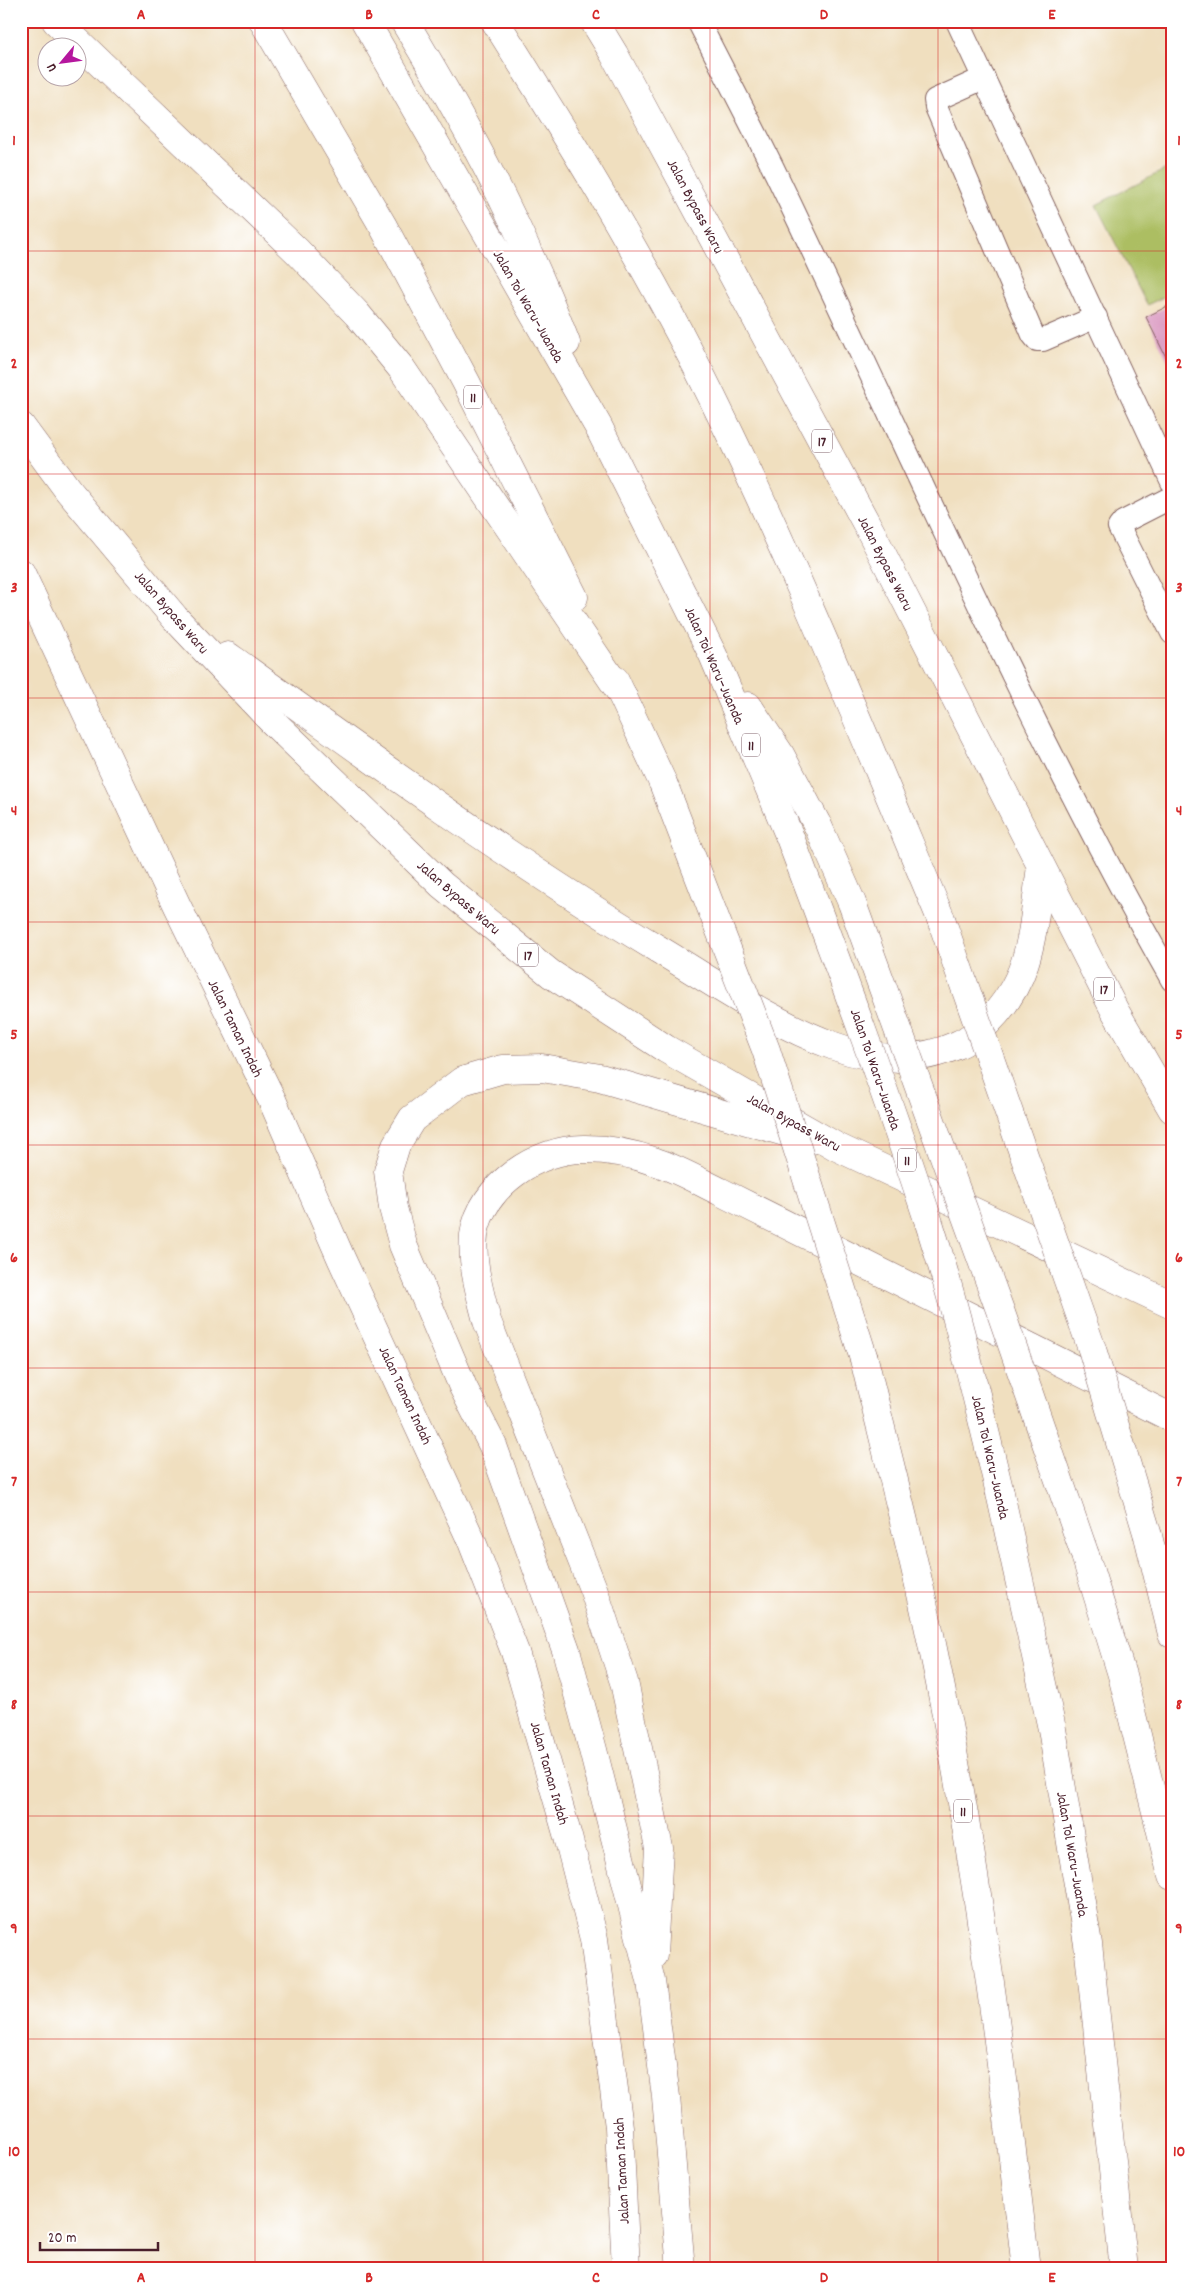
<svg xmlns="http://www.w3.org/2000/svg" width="1193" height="2290" font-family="Dekko,sans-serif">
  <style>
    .green { fill: #acbe62; stroke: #7b6e46 }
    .building { fill: #dc9ec4 }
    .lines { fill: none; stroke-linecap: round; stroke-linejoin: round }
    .lane-casing { stroke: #84625f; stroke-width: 24 }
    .secondary-casing { stroke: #84625f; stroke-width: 29 }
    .highway-casing { stroke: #84625f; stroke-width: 29 }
    .lane { stroke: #fff; stroke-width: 22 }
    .secondary { stroke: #fff; stroke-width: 28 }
    .highway { stroke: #fff; stroke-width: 28 }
    .secondary-bridge-casing { stroke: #84625f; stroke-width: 29; stroke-linecap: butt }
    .highway-bridge-casing { stroke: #84625f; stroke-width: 29; stroke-linecap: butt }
    .secondary-bridge { stroke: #fff; stroke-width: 28 }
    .highway-bridge { stroke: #fff; stroke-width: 28 }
    .grid { fill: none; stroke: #d62828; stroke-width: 1; stroke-opacity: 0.55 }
    .labels { text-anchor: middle; stroke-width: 4; stroke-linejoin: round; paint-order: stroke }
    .shield { fill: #fff; stroke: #80626b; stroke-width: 1 }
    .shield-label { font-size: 14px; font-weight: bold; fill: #4a1f2b }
    .street-label { font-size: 15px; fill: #4a1f2b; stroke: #fff }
    .neatline { fill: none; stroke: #d62828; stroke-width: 2 }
    .grid-label { font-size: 16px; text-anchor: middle; font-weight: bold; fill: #d62828 }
  </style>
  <rect width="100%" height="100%" fill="#fff"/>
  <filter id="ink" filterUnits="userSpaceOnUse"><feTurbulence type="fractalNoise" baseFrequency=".02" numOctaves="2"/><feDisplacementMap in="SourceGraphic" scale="10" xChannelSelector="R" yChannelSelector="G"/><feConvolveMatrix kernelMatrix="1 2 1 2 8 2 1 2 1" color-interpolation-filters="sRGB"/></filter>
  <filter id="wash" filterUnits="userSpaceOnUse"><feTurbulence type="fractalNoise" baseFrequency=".0096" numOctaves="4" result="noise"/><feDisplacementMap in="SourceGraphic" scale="20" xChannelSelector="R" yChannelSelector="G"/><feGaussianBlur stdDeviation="1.12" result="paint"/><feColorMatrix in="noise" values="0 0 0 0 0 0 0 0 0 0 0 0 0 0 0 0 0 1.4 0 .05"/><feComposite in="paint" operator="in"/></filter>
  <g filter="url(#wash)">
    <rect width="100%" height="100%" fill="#f0dfbf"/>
    <polygon class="green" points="1172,166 1172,293 1147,305 1096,205"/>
    <g id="blocks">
      <polygon class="building" points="1172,304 1172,363 1170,365 1146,317"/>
    </g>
  </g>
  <g filter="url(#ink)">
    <use href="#blocks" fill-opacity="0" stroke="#84625f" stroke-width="1"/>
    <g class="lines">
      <g class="lane-casing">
        <g id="lane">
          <path d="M698,21C724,72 751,123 776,174C906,444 1024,720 1172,980"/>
          <polyline points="957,21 1172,482"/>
          <polyline points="984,78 935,100 936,107 1033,335 1037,340 1043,340 1096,317"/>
          <polyline points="1172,497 1123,522 1119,527 1172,633"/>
        </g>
      </g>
      <g class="secondary-casing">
        <g id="secondary">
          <path d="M495,21C566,134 636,247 696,365C787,545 863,733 941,919"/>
          <polyline points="21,573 177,906 273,1102 341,1258 472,1542 515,1652 568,1837 594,1939 619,2127 626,2269"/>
          <polyline points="1148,1536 1172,1634"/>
          <path d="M653,1955L659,1848L624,1682L594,1591L487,1321C480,1293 471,1264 474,1235C481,1186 538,1148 585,1149C608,1149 634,1154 656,1162C678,1169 700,1182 721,1192L1172,1418"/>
          <polyline points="681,2269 666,2097 651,1981 593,1750 566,1650 493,1446 463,1387 403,1245 393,1208 388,1171 396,1145 412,1119 462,1081 503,1069 542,1068 600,1078 812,1140"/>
        </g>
      </g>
      <g class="highway-casing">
        <g id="highway">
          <polyline points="56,21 297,251 357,314 402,369 623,696"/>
          <polyline points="263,21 383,226 466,382 574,597"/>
          <polyline points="365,21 598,426 713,655 789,835"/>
          <path d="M404,21C467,124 523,230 566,343"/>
          <polyline points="594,21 614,54 872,534 1115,1011 1172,1109"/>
          <polyline points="21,426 68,490 175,618 272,721 442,885 551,974 666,1049 837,1147 1172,1305"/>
          <path d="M228,656C368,757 509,859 658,949C715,983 771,1023 834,1046C874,1061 918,1063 957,1045C968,1041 979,1031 987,1023C1034,977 1032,928 1041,867"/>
          <polyline points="615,680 663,783"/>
          <polyline points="748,706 780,754 818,826"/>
          <path d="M864,1359C887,1454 912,1548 932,1644C975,1850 1002,2060 1026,2269"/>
          <polyline points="1000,1493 1052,1729 1088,1944 1124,2269"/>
          <polyline points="1085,1555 1122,1675 1172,1876"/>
        </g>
      </g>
      <use href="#lane" class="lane"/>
      <use href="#secondary" class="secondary"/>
      <use href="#highway" class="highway"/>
      <g class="secondary-bridge-casing">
        <polyline id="secondary-bridge" points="941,919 1092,1349 1148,1536"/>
      </g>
      <g class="highway-bridge-casing">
        <g id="highway-bridge">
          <polyline points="663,783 766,1050 864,1359"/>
          <polyline points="818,826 852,903 1001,1313 1085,1555"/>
          <path d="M789,835C838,964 887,1094 930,1226C958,1314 978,1404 1000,1493"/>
        </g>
      </g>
      <use href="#secondary-bridge" class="secondary-bridge"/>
      <use href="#highway-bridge" class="highway-bridge"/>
    </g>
  </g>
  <path class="grid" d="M255,21V2269M483,21V2269M710,21V2269M938,21V2269M21,251H1172M21,474H1172M21,698H1172M21,922H1172M21,1145H1172M21,1368H1172M21,1592H1172M21,1816H1172M21,2039H1172"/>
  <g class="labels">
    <g class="shield">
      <rect x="464" y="385.5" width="18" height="23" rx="4"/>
      <rect x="812" y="429.5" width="20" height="23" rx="4"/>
      <rect x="742" y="733.5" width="18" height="23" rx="4"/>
      <rect x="518" y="943.5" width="20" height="23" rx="4"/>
      <rect x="1094" y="977.5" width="20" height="23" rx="4"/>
      <rect x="898" y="1148.5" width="18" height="23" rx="4"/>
      <rect x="954" y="1799.5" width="18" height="23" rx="4"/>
    </g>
    <g class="shield-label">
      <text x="473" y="402">11</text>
      <text x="822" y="446">17</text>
      <text x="751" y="750">11</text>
      <text x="528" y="960">17</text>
      <text x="1104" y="994">17</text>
      <text x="907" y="1165">11</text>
      <text x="963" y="1816">11</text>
    </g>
    <g class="street-label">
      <text transform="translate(696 206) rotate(62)" y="5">Jalan Bypass Waru</text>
      <text transform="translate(529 306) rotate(60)" y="5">Jalan Tol Waru–Juanda</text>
      <text transform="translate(886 563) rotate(63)" y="5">Jalan Bypass Waru</text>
      <text transform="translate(172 612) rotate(49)" y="5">Jalan Bypass Waru</text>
      <text transform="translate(715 665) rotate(66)" y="5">Jalan Tol Waru–Juanda</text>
      <text transform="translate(459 897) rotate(41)" y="5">Jalan Bypass Waru</text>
      <text transform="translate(236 1028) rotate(64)" y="5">Jalan Taman Indah</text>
      <text transform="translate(876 1069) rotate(71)" y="5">Jalan Tol Waru–Juanda</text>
      <text transform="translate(794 1122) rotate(29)" y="5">Jalan Bypass Waru</text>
      <text transform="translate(406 1395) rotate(65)" y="5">Jalan Taman Indah</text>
      <text transform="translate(991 1457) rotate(77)" y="5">Jalan Tol Waru–Juanda</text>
      <text transform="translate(550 1773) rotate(74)" y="5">Jalan Taman Indah</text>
      <text transform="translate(1073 1854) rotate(80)" y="5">Jalan Tol Waru–Juanda</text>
      <text transform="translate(621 2171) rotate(-93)" y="5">Jalan Taman Indah</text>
    </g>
  </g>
  <rect width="1193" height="2290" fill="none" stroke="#fff" stroke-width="55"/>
  <g transform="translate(62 62) rotate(241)"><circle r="24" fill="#ffffff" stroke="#b7a5aa"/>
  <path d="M0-4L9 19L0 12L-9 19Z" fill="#b5179e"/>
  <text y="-8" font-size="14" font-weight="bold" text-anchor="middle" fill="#4a1f2b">U</text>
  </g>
  <path d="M40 2242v8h118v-8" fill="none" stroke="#4a1f2b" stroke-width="2.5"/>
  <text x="48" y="2242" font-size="15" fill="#4a1f2b" stroke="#ffffff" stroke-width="4" paint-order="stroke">20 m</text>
  <rect x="28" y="28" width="1138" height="2234" class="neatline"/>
  <g class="grid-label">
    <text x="141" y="19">A</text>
    <text x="369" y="19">B</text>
    <text x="596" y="19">C</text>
    <text x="824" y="19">D</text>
    <text x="1052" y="19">E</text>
    <text x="14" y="145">1</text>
    <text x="1179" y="145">1</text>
    <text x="14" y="368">2</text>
    <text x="1179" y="368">2</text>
    <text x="14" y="592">3</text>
    <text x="1179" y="592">3</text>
    <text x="14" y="815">4</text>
    <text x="1179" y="815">4</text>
    <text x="14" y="1039">5</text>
    <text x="1179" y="1039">5</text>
    <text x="14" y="1262">6</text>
    <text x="1179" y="1262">6</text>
    <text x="14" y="1486">7</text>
    <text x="1179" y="1486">7</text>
    <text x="14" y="1709">8</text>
    <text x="1179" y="1709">8</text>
    <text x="14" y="1933">9</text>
    <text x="1179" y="1933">9</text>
    <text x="14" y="2156">10</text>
    <text x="1179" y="2156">10</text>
    <text x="141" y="2282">A</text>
    <text x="369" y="2282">B</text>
    <text x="596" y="2282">C</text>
    <text x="824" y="2282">D</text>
    <text x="1052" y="2282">E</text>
  </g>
</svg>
